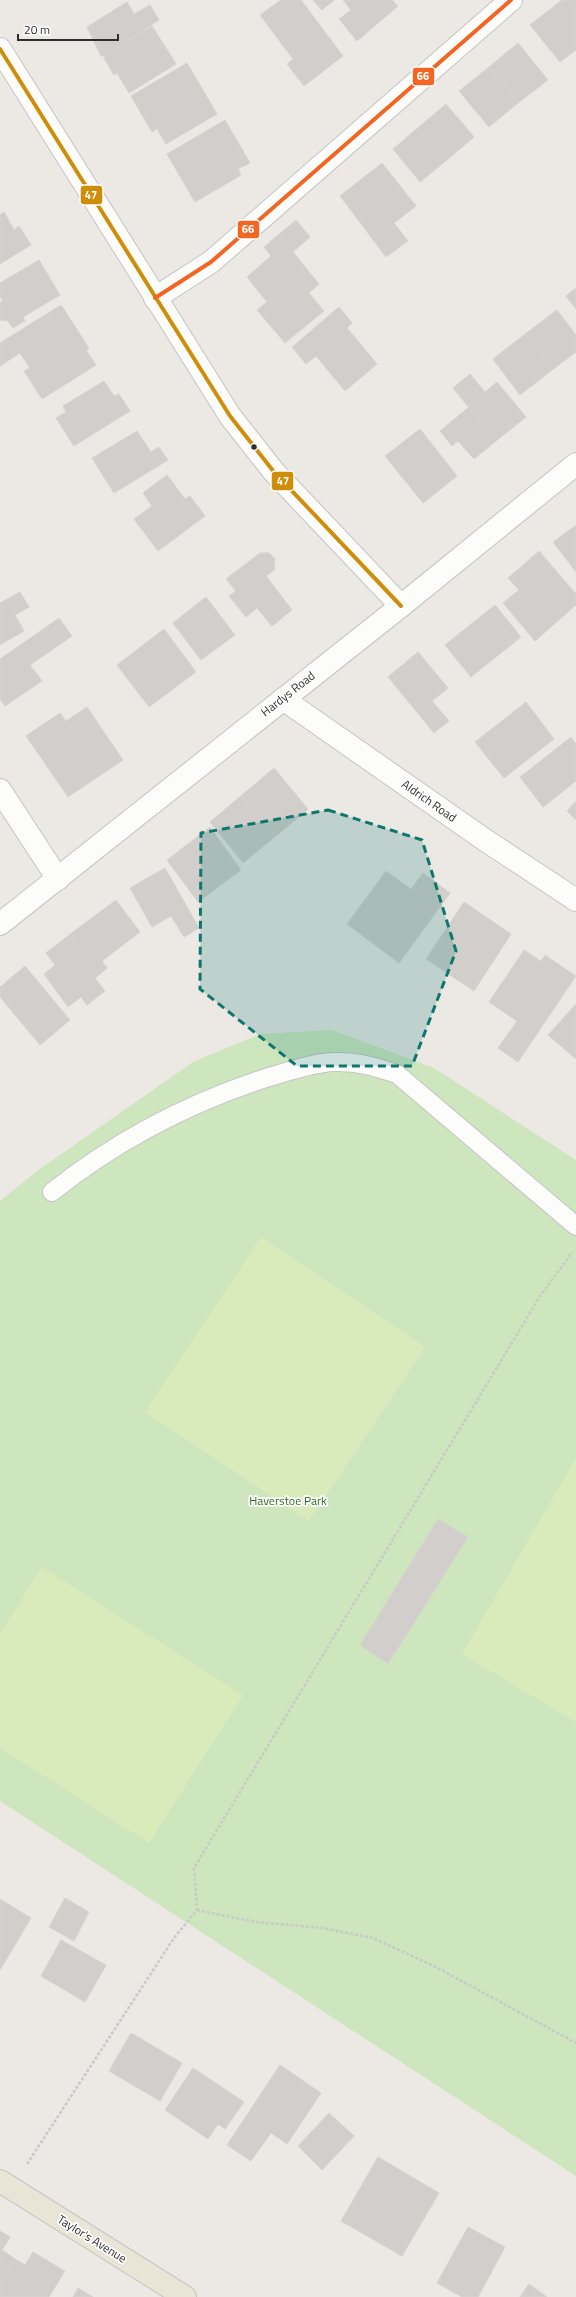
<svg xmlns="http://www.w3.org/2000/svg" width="576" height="2297" font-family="'Titillium Web',sans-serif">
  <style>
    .green { fill: #cee6be }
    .pitch { fill: #d9eabb }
    .building { fill: #d1cecb; stroke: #d7d4d0 }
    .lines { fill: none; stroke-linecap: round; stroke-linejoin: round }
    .service-casing { stroke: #c5c4c5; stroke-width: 20 }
    .minor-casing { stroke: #c5c4c5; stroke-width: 24 }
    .primary-casing { stroke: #c6c5c4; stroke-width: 24 }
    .path { stroke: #c9c9c8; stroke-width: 2.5; stroke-dasharray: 3 2; stroke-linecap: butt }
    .service { stroke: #fcfcfb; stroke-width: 18 }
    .minor { stroke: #fcfcfb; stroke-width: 22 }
    .primary { stroke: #e8e4d6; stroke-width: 22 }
    .bus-1-casing { stroke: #fff; stroke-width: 7 }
    .bus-2-casing { stroke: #fff; stroke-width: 7 }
    .bus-1 { stroke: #cf8e09; stroke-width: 4 }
    .bus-2 { stroke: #f26522; stroke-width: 4 }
    .marked { fill: #0f766e; fill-opacity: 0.2; stroke: #0f766e; stroke-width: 3; stroke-dasharray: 8 5; stroke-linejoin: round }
    .bus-dot { fill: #2e2e2e; stroke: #fff; stroke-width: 1.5 }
    .labels { text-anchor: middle; stroke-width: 3.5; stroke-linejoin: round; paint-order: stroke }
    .street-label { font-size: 12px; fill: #2e2e2e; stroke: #fff }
    .park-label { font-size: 12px; fill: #2c6e1b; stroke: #fff }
    .line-badge { stroke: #fff; stroke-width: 1.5 }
    .badge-label { font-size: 11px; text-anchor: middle; font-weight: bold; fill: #fff }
  </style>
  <rect width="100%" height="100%" fill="#ece8e4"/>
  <polygon class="green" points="332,1030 434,1068 576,1160 576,2176 0,1801 0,1201 37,1171 193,1062 260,1034"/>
  <g class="pitch">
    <polygon points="261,1237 425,1347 309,1521 145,1412"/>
    <polygon points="576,1458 576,1722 462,1654"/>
    <polygon points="42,1567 243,1695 149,1843 0,1748 0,1633"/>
  </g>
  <g class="building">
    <polygon points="281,0 301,0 343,56 304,86 287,64 293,59 260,15"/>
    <polygon points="313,0 334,0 322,10"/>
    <polygon points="343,0 392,0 398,6 357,41 339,19 351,10"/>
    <polygon points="562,0 576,0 576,50 560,62 530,25"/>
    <polygon points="127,2 134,14 150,5 159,20 105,56 101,56 87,27"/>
    <polygon points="152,26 176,64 129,93 117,73 114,75 104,58 105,56"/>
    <polygon points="518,43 548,80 518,103 489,67"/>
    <polygon points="187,63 217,114 166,144 157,129 152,132 131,96"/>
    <polygon points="489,67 518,103 489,127 459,91"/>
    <polygon points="446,104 474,137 447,160 420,126"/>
    <polygon points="225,120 250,163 238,169 241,175 195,202 167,154"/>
    <polygon points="420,126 447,160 420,182 393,149"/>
    <polygon points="382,163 416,206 394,223 408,241 386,257 340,196"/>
    <polygon points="4,212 14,230 19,226 31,245 0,264 0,215"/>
    <polygon points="296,220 310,237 293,252 319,284 309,293 324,311 285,343 257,310 267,302 247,277 271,256 264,247"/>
    <polygon points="39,260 60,295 23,317 25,321 13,328 8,321 0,320 0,302 3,301 0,296 0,283"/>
    <polygon points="576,288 576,309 566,296"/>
    <polygon points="61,305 89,348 86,350 96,365 42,399 24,371 30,368 20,353 0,366 0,343"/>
    <polygon points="339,307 352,323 347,328 377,364 345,391 316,356 306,364 292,347"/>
    <polygon points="557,310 576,335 576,352 552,370 525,334"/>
    <polygon points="525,334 552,370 520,395 493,359"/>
    <polygon points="470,374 485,392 497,382 526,417 496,441 453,388"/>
    <polygon points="104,381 114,396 119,394 130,411 74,446 56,418 66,412 63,406"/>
    <polygon points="469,407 496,441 474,459 458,441 452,446 440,431"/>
    <polygon points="420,429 457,476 423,503 385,456"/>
    <polygon points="137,431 151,452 159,447 168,460 114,493 92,458"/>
    <polygon points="167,475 185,499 190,496 205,516 158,551 134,519 152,506 143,493"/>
    <polygon points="576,525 576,572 553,542"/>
    <polygon points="539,551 576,594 576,605 535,641 503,603 519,590 508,578"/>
    <polygon points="260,553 269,553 275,559 274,570 266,576 292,610 272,626 257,608 246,617 229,596 236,591 226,579"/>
    <polygon points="20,592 29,607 15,615 24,631 0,645 0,603"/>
    <polygon points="206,597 235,635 201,660 173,623"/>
    <polygon points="495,605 521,637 471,677 445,645"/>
    <polygon points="59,618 72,636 30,665 42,681 5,706 0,699 0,659"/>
    <polygon points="164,629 196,672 149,707 117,665"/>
    <polygon points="418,652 448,688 432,701 449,721 434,733 388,677"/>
    <polygon points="526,702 554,739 504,778 475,742"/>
    <polygon points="87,707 123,760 68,797 26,736 60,713 66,721"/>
    <polygon points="571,737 576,744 576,781 543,807 520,777"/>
    <polygon points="274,768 308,809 276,836 242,795"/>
    <polygon points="242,795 276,836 243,863 210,822"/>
    <polygon points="576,801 576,820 567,811"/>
    <polygon points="210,827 241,870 198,902 167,860"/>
    <polygon points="165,868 199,928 184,937 171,916 152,927 130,888"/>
    <polygon points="386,871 411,889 423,873 450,893 399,963 347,924"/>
    <polygon points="116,900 140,932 102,961 107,968 99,975 69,935"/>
    <polygon points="464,902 511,934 474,991 426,959"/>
    <polygon points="69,935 99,975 95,978 105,991 87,1005 81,997 68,1007 44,974 55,965 46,953"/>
    <polygon points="524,950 541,961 545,955 576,976 518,1062 498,1048 517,1021 489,1002"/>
    <polygon points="25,966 70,1020 40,1045 0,997 0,987"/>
    <polygon points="576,1004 576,1059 548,1035"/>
    <polygon points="438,1519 468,1537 388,1664 360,1645"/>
    <polygon points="65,1898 89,1912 74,1941 49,1927"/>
    <polygon points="0,1899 31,1918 0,1970"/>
    <polygon points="61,1940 106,1965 85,2002 41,1976"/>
    <polygon points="131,2033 182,2063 160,2101 109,2071"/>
    <polygon points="280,2065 321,2093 287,2144 271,2133 251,2161 227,2145"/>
    <polygon points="193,2068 244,2102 225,2129 218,2124 208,2139 165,2110"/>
    <polygon points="329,2113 354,2136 322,2170 298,2146"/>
    <polygon points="378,2157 439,2193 402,2256 341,2221"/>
    <polygon points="468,2227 505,2247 478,2297 462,2297 437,2283"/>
    <polygon points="0,2231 10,2237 2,2250 15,2259 0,2284"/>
    <polygon points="33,2252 65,2271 49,2297 0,2297 0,2284 15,2259 25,2265"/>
    <polygon points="529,2284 547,2297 520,2297"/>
    <polygon points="78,2288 93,2297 73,2297"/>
  </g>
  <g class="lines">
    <g class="service-casing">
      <path id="service" d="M52,1192C116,1141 191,1102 269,1077C290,1071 312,1063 334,1062C356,1061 376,1067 397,1074L576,1226"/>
    </g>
    <g class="minor-casing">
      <g id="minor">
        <polyline points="0,49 230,416 274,472 401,606"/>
        <polyline points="155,298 211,262 511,0"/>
        <polyline points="283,699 485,840 576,900"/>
        <polyline points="0,790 58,879"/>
        <polyline points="0,924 401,606 576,464"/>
      </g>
    </g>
    <g class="primary-casing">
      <polyline id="primary" points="0,2181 185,2297"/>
    </g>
    <g class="path">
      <polyline points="197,1910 256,1922 323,1928 373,1938 436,1967 576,2043"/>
      <polyline points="27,2164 174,1938 197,1910 194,1868 539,1298 572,1252"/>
    </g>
    <use href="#service" class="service"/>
    <use href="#minor" class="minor"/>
    <use href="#primary" class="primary"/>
    <g class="bus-1-casing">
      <polyline id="bus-1" points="0,49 230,416 274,472 401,606"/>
    </g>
    <g class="bus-2-casing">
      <polyline id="bus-2" points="155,298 211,262 511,0"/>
    </g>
    <use href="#bus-1" class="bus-1"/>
    <use href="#bus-2" class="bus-2"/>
  </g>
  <path class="marked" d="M328,810L422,840L456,951L412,1066H297L200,989L201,833Z"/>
  <circle class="bus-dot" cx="254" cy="447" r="3.5"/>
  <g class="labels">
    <g class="street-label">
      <text transform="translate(288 694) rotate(-38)" y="4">Hardys Road</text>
      <text transform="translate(429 801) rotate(35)" y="4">Aldrich Road</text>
      <text transform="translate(92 2239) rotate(32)" y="4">Taylor's Avenue</text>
    </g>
    <g class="park-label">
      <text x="288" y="1505">Haverstoe Park</text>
    </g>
  </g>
  <g class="line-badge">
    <rect x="412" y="67" width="23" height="19" rx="4" fill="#f26522"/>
    <rect x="80" y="185" width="23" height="20" rx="4" fill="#cf8e09"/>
    <rect x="237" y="220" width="23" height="19" rx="4" fill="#f26522"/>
    <rect x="271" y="471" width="23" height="20" rx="4" fill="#cf8e09"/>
  </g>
  <g class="badge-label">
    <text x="423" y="80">66</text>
    <text x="91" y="199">47</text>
    <text x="248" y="233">66</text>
    <text x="283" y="485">47</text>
  </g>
  <path d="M18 34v6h100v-6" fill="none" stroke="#2e2e2e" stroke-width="2"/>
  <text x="24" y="34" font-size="12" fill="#2e2e2e" stroke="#ffffff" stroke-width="3" paint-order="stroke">20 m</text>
</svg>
